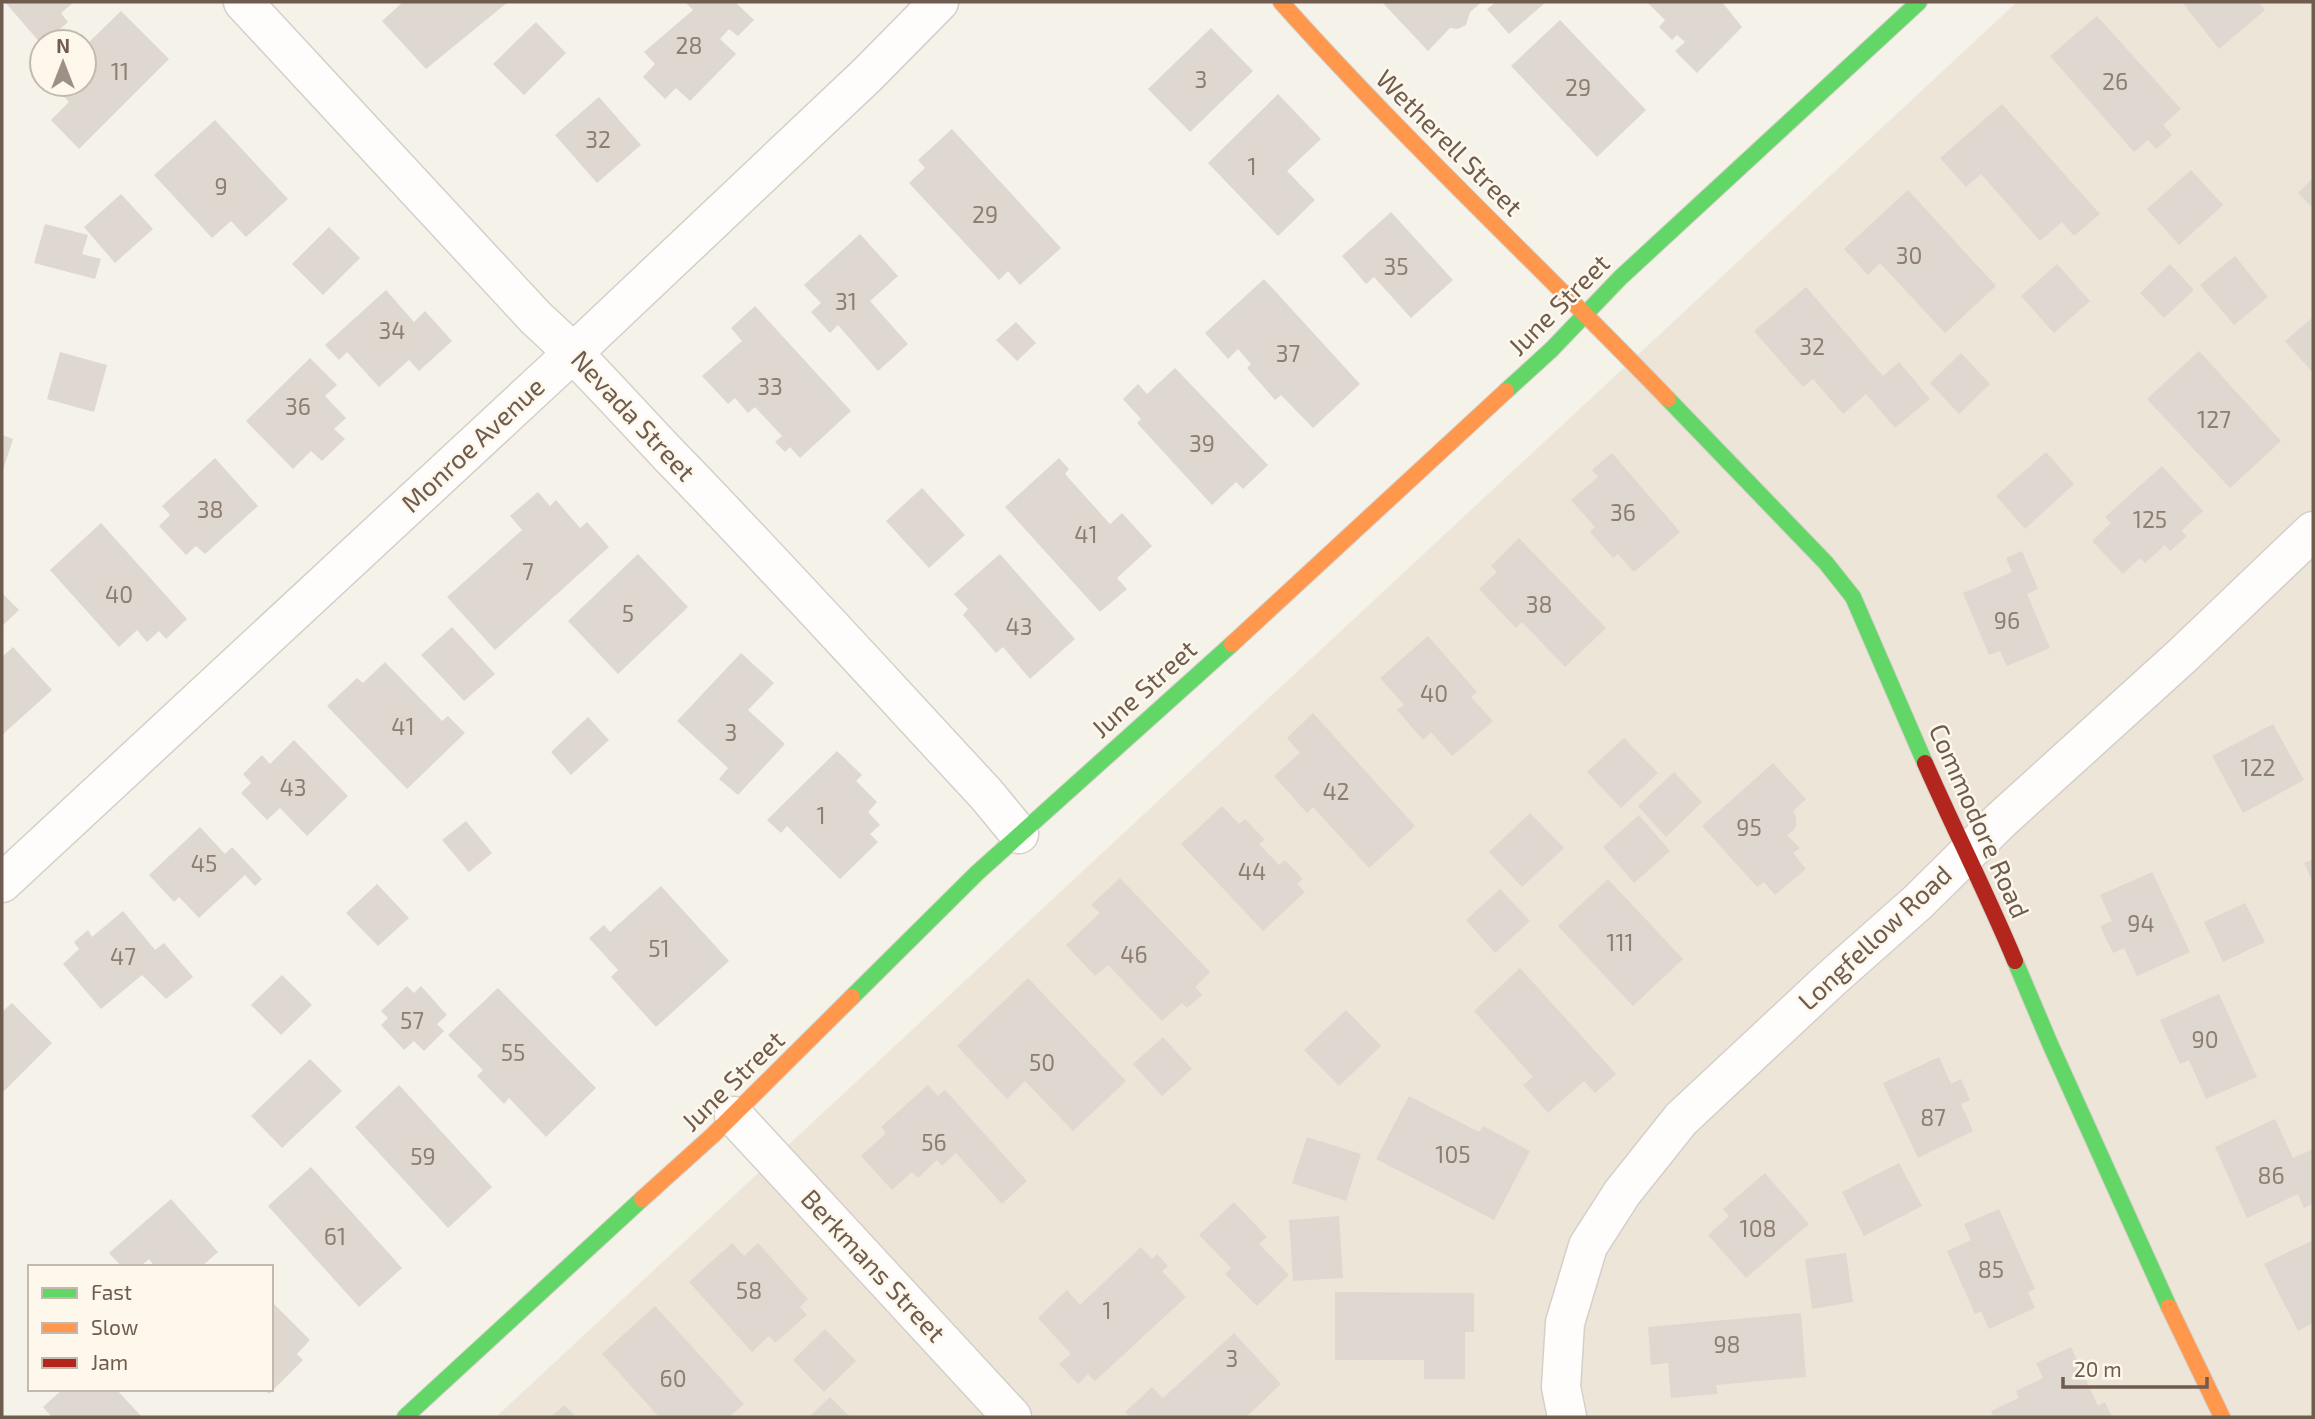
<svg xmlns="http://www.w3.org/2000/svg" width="2315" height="1419" font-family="'Exo 2',sans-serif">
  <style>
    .residential { fill: #ede5d8 }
    .building { fill: #ded8d0 }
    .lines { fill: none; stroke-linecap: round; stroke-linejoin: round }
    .street-casing { stroke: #d4cfc9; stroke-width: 41 }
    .fast-casing { stroke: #d5cfc8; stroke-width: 18 }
    .slow-casing { stroke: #d5cfc8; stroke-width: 18 }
    .jam-casing { stroke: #d5cfc8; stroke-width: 18 }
    .street { stroke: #fefdfc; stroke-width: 38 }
    .fast { stroke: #63d668; stroke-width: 16 }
    .slow { stroke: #ff974d; stroke-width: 16 }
    .jam { stroke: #b3261e; stroke-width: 16 }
    .labels { text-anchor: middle; stroke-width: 5; stroke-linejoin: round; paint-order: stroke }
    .number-label { font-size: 23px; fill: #8d7e71 }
    .street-label { font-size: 26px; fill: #6f5c4e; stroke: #fdf7ec }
  </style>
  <rect width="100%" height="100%" fill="#f5f2ea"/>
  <polygon class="residential" points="2017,2 2313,2 2313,1417 496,1417"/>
  <g class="building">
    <polygon points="5,2 74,2 61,13 68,22 45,42 42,42 42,45"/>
    <polygon points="403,2 508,2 426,69 382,21"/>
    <polygon points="685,2 735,2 754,20 738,36 729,29 720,39 736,54 690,101 676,88 665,99 643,77 655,64 644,52 693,10"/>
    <polygon points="1382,2 1482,2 1470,12 1466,25 1458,29 1450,28 1428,51"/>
    <polygon points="1496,2 1546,2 1509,34 1487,9"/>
    <polygon points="1647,2 1722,2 1742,27 1697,73 1675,51 1685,42 1677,35 1672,40 1659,27 1665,20"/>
    <polygon points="2182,2 2258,2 2265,10 2219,49"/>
    <polygon points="121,11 169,59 79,149 51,120 69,102 52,84 84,84 84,47"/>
    <polygon points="2097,16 2181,109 2163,125 2172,135 2156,149 2148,140 2134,152 2050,56"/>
    <polygon points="1560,20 1646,110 1597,157 1511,66"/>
    <polygon points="536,22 566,53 524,95 493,64"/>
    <polygon points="1211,28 1253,71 1190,132 1148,89"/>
    <polygon points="1278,94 1321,139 1287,171 1315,200 1278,236 1208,163"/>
    <polygon points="599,97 641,145 597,183 555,135"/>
    <polygon points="2002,104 2100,214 2074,236 2062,222 2040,241 1981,174 1966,187 1940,158"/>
    <polygon points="215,120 288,199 246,237 231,221 212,238 154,175"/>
    <polygon points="952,129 1061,248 1020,285 1008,271 999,280 909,183 925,168 918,160"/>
    <polygon points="2191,170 2223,205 2179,245 2147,209"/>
    <polygon points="2313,178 2313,208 2298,193"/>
    <polygon points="1908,190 1996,286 1945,333 1880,263 1868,275 1844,249"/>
    <polygon points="121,194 153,229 115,263 84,227"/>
    <polygon points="1391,212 1453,280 1411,318 1374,277 1366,284 1342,256"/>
    <polygon points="45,224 88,235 82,254 101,259 95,279 34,263"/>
    <polygon points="329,227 360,258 323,295 292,264"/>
    <polygon points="860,234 898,276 870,301 908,344 878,371 838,325 830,333 811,312 821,303 804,285"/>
    <polygon points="2235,256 2268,297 2234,325 2200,285"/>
    <polygon points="2057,264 2090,301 2054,333 2021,296"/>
    <polygon points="2170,264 2194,290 2164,318 2140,293"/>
    <polygon points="1264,279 1360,384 1313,428 1281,395 1275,400 1247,368 1251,364 1238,349 1228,359 1205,333"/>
    <polygon points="1806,287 1883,376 1899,362 1930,399 1895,428 1866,394 1843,414 1813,379 1803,387 1754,331"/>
    <polygon points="386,290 414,322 425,311 452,341 419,371 409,360 379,387 347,352 339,360 325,345"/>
    <polygon points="755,306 851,411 800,458 790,447 785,452 775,442 782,436 755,407 748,413 735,398 728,404 702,376 742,341 731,328"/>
    <polygon points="2313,317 2313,373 2285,341"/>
    <polygon points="1016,322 1036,343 1017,361 996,340"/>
    <polygon points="2199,351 2281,441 2230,488 2147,399"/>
    <polygon points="60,352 107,365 94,412 47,399"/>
    <polygon points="1961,353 1990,384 1959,414 1930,383"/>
    <polygon points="310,358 337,385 325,396 346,418 334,429 345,439 322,461 311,451 293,469 246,421"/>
    <polygon points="1175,368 1268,465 1243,489 1236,482 1212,505 1137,423 1141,419 1123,399 1138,384 1147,394"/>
    <polygon points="2,435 13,439 2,473"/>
    <polygon points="2046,452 2074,484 2025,529 1996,496"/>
    <polygon points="1612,453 1680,532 1634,572 1618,554 1613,558 1590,532 1595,527 1571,500 1598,477 1592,470"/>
    <polygon points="215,458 258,506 205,554 196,546 186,555 159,526 170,515 162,506"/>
    <polygon points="1059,458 1069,469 1065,474 1110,524 1122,513 1152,546 1117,578 1127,589 1100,612 1005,507"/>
    <polygon points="2162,466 2203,511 2181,531 2187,536 2170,551 2165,545 2145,563 2140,558 2123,574 2092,541 2111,523 2105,517"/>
    <polygon points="922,488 965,535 929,568 886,521"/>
    <polygon points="538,492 550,506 556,500 580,528 587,522 609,547 495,650 447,597 522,530 510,516"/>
    <polygon points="101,523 187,619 166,639 159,631 147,642 137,630 119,647 50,570"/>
    <polygon points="1519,538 1606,628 1565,667 1522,622 1516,628 1479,589 1497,572 1491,566"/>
    <polygon points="2022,551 2038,589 2027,594 2050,648 2007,666 2000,651 1989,655 1963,593 2012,572 2006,558"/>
    <polygon points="638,554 688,607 618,674 568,621"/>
    <polygon points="1000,554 1075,639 1030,679 1003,647 996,653 963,615 968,609 954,594"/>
    <polygon points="2,593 19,610 2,626"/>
    <polygon points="452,627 495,674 464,701 421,655"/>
    <polygon points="1428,636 1477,692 1471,697 1493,721 1452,756 1431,732 1423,740 1397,710 1404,705 1380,678"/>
    <polygon points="13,647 52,690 2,735 2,657"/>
    <polygon points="741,653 774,683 748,710 785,744 738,795 719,779 728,768 677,721"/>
    <polygon points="385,662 442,721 448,716 465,733 407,789 327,706 357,678 363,683"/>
    <polygon points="1313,713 1415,826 1369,868 1313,807 1307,813 1274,776 1300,753 1287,738"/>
    <polygon points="588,717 609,740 571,775 551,752"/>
    <polygon points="2273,724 2304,780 2243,813 2212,756"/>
    <polygon points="1624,738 1658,773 1621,808 1587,772"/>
    <polygon points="294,740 348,796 307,836 280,808 267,820 241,793 251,783 243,774 262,755 270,764"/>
    <polygon points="837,751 862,775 856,781 877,802 868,812 880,825 870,834 878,842 840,879 787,826 781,833 767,820"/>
    <polygon points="1773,763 1806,799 1793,811 1796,817 1796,825 1794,830 1787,835 1800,848 1793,853 1806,869 1775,895 1764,882 1757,887 1702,826"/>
    <polygon points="1674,772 1702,802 1666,837 1638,806"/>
    <polygon points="1222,806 1239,824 1245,819 1265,840 1259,844 1279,865 1285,860 1303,879 1297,884 1305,892 1263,931 1181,844"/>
    <polygon points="1530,813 1564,848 1522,887 1489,852"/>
    <polygon points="1639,815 1670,851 1634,883 1603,847"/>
    <polygon points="466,821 492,853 469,872 442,840"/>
    <polygon points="200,827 225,854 232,847 262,879 255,886 245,875 199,918 179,897 174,902 149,875"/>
    <polygon points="2313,859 2313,883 2304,863"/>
    <polygon points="2152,872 2190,952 2137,976 2124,948 2113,953 2100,926 2112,921 2100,895"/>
    <polygon points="1120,878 1210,972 1195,987 1202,995 1187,1008 1182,1003 1162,1021 1108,965 1095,976 1066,945 1100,913 1091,905"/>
    <polygon points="1608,879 1683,959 1633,1006 1558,926"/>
    <polygon points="377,884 409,918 378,946 346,913"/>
    <polygon points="661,886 729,961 656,1027 611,977 618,970 589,938 604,925 610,932"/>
    <polygon points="1500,889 1530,921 1495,953 1466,920"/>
    <polygon points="2245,903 2265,942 2223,962 2204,922"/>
    <polygon points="123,911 155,950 164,943 193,977 166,999 142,975 101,1009 63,964 79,949 74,942 88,930 92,937"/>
    <polygon points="1520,968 1616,1074 1595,1093 1584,1081 1548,1113 1523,1085 1533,1077 1474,1011"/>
    <polygon points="282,975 312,1005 281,1035 251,1005"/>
    <polygon points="1028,978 1126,1081 1073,1131 1025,1081 1007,1099 957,1046"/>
    <polygon points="407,986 414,993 421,986 447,1015 437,1024 444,1031 424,1051 414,1041 404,1050 381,1025 388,1018 381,1011"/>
    <polygon points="498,988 596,1088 546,1137 509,1098 504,1104 477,1076 483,1070 448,1035"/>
    <polygon points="2219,994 2257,1077 2206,1099 2189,1060 2180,1064 2160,1020"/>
    <polygon points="12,1003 52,1043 2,1093 2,1012"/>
    <polygon points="1346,1010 1381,1046 1339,1086 1304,1050"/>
    <polygon points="1163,1037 1192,1069 1162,1096 1133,1064"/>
    <polygon points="1939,1057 1951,1084 1961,1079 1970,1100 1961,1104 1973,1131 1918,1158 1883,1083"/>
    <polygon points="310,1059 342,1091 282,1148 251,1116"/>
    <polygon points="399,1085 492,1187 448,1228 355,1127"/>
    <polygon points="928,1085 938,1096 945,1090 1027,1181 1002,1204 956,1153 942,1166 937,1160 918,1178 912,1172 892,1190 861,1156 886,1133 881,1127"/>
    <polygon points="1409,1096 1479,1132 1483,1126 1530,1151 1494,1220 1376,1159"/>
    <polygon points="2275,1119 2293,1158 2313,1149 2313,1204 2304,1208 2298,1194 2247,1218 2215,1147"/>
    <polygon points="1307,1137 1361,1154 1346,1201 1292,1183"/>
    <polygon points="1899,1163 1922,1206 1864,1236 1842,1192"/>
    <polygon points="311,1167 402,1268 359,1307 268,1206"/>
    <polygon points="1765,1173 1809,1224 1746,1278 1708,1235 1729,1216 1723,1209"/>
    <polygon points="171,1199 218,1252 201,1267 155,1267 149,1259 140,1267 122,1267 109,1253"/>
    <polygon points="1234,1202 1267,1237 1259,1244 1289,1275 1257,1306 1225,1274 1231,1268 1199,1235"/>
    <polygon points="1999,1209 2035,1289 2028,1292 2035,1308 1989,1329 1981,1311 1975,1314 1947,1251 1971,1240 1964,1224"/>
    <polygon points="1339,1216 1343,1278 1293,1281 1289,1220"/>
    <polygon points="2313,1240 2313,1323 2298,1331 2264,1264"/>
    <polygon points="732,1243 744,1256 758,1243 808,1299 800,1307 807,1315 775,1343 769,1336 752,1352 689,1282"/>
    <polygon points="1141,1247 1152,1259 1157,1254 1168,1266 1162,1271 1186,1297 1095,1381 1088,1374 1078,1384 1059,1364 1071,1354 1038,1318 1067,1290 1080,1305"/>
    <polygon points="1846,1253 1853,1302 1812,1309 1805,1259"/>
    <polygon points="1335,1292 1474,1293 1474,1332 1465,1332 1465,1379 1424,1379 1424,1360 1335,1360"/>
    <polygon points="271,1301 310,1340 297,1354 303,1360 269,1394 265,1389 271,1389"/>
    <polygon points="655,1306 744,1404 729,1417 659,1417 602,1354"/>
    <polygon points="1801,1313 1806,1377 1716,1385 1718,1394 1671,1398 1668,1363 1651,1365 1648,1327"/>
    <polygon points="825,1329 856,1361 824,1392 793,1360"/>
    <polygon points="1234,1333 1281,1384 1246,1417 1130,1417 1125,1412 1152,1387 1163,1398"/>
    <polygon points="2071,1347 2098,1406 2105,1402 2112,1417 1994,1417 1991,1411 2019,1398 2016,1391 2043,1378 2036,1363"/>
    <polygon points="63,1389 116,1389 142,1417 52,1417 43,1407"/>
    <polygon points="830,1397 850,1417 809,1417"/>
    <polygon points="564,1405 576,1417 551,1417"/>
  </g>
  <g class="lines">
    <g class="street-casing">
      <g id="street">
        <path d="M243,2L536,318C583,360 625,409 669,455C777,566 881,681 986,794L1019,834"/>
        <polyline points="2,883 574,352 867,75 939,2"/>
        <polyline points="734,1116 1012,1417"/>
        <polyline points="1567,1417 1561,1387 1565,1323 1588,1246 1622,1193 1681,1119 1831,979 1918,902 2001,820 2183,655 2313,531"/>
      </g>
    </g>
    <g class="fast-casing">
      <g id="fast">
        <polyline points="1506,391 1552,349 1620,278 1919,2"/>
        <polyline points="1668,399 1826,563 1853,597 1925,763"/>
        <polyline points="2015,961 2051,1046 2169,1307"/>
        <polyline points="852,997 977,873 1232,644"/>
        <polyline points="405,1417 642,1199"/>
      </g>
    </g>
    <g class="slow-casing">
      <g id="slow">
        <path d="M1281,2C1404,140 1540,266 1668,399"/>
        <polyline points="1232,644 1506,391"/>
        <polyline points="642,1199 713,1135 852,997"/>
        <polyline points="2169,1307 2222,1417"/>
      </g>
    </g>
    <g class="jam-casing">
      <path id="jam" d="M1925,763C1954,829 1987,894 2015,961"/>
    </g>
    <use href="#street" class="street"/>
    <use href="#fast" class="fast"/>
    <use href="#slow" class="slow"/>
    <use href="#jam" class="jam"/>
  </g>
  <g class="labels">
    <g class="number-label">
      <text x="689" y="54">28</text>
      <text x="120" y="80">11</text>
      <text x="1201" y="88">3</text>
      <text x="2115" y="90">26</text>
      <text x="1578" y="96">29</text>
      <text x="598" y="148">32</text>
      <text x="1252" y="175">1</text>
      <text x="221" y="195">9</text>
      <text x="985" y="223">29</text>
      <text x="1909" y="264">30</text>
      <text x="1396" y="275">35</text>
      <text x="846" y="310">31</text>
      <text x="392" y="339">34</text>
      <text x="1812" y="355">32</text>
      <text x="1288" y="362">37</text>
      <text x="770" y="395">33</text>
      <text x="298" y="415">36</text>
      <text x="2214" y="428">127</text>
      <text x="1202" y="452">39</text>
      <text x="210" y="518">38</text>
      <text x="1623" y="521">36</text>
      <text x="2150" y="528">125</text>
      <text x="1086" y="543">41</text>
      <text x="528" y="580">7</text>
      <text x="119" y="603">40</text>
      <text x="1539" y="613">38</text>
      <text x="628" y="622">5</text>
      <text x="2007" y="629">96</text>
      <text x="1019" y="635">43</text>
      <text x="1434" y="702">40</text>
      <text x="403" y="735">41</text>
      <text x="731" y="741">3</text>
      <text x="2258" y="776">122</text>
      <text x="293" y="796">43</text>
      <text x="1336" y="800">42</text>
      <text x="821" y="824">1</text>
      <text x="1749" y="836">95</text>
      <text x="204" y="872">45</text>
      <text x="1252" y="880">44</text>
      <text x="2141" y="932">94</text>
      <text x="1620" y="951">111</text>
      <text x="659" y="957">51</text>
      <text x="1134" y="963">46</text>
      <text x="123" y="965">47</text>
      <text x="412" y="1029">57</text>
      <text x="2205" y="1048">90</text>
      <text x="513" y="1061">55</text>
      <text x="1042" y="1071">50</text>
      <text x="1933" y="1126">87</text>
      <text x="934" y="1151">56</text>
      <text x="1453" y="1163">105</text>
      <text x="423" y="1165">59</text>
      <text x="2271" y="1184">86</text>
      <text x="1758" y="1237">108</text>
      <text x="335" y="1245">61</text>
      <text x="1991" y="1278">85</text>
      <text x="749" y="1299">58</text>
      <text x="1107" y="1319">1</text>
      <text x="1727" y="1353">98</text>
      <text x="1232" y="1367">3</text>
      <text x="673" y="1387">60</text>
    </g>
    <g class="street-label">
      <text transform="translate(1449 143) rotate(45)" y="9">Wetherell Street</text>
      <text transform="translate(1559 305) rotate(-45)" y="9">June Street</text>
      <text transform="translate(633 416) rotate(47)" y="9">Nevada Street</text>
      <text transform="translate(473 445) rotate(-43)" y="9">Monroe Avenue</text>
      <text transform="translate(1144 689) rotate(-42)" y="9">June Street</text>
      <text transform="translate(1979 821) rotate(66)" y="9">Commodore Road</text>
      <text transform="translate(1875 938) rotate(-43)" y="9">Longfellow Road</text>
      <text transform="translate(733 1081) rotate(-44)" y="9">June Street</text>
      <text transform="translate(873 1266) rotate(47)" y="9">Berkmans Street</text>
    </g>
  </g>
  <rect width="2315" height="1419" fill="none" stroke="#6f5c4e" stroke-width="7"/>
  <rect x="28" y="1265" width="245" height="126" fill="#fdf7ec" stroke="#c4b9ad" stroke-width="2"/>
  <rect x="42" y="1288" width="35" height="10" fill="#63d668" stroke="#c4b9ad" stroke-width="2"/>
  <text x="91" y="1300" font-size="21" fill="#6f5c4e">Fast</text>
  <rect x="42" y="1323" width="35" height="10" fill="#ff974d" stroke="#c4b9ad" stroke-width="2"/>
  <text x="91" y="1335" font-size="21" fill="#6f5c4e">Slow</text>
  <rect x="42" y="1358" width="35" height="10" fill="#b3261e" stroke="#c4b9ad" stroke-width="2"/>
  <text x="91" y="1370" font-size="21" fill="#6f5c4e">Jam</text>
  <g transform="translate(63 63)"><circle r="33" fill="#fdf7ec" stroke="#c4b9ad" stroke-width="2"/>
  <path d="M0-5L12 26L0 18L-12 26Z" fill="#9e9085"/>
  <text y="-10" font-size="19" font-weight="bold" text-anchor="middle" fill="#6f5c4e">N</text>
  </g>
  <path d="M2063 1377v10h144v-10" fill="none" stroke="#6f5c4e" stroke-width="3.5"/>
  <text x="2074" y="1377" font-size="21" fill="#6f5c4e" stroke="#fdf7ec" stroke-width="5" paint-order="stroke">20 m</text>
</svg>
